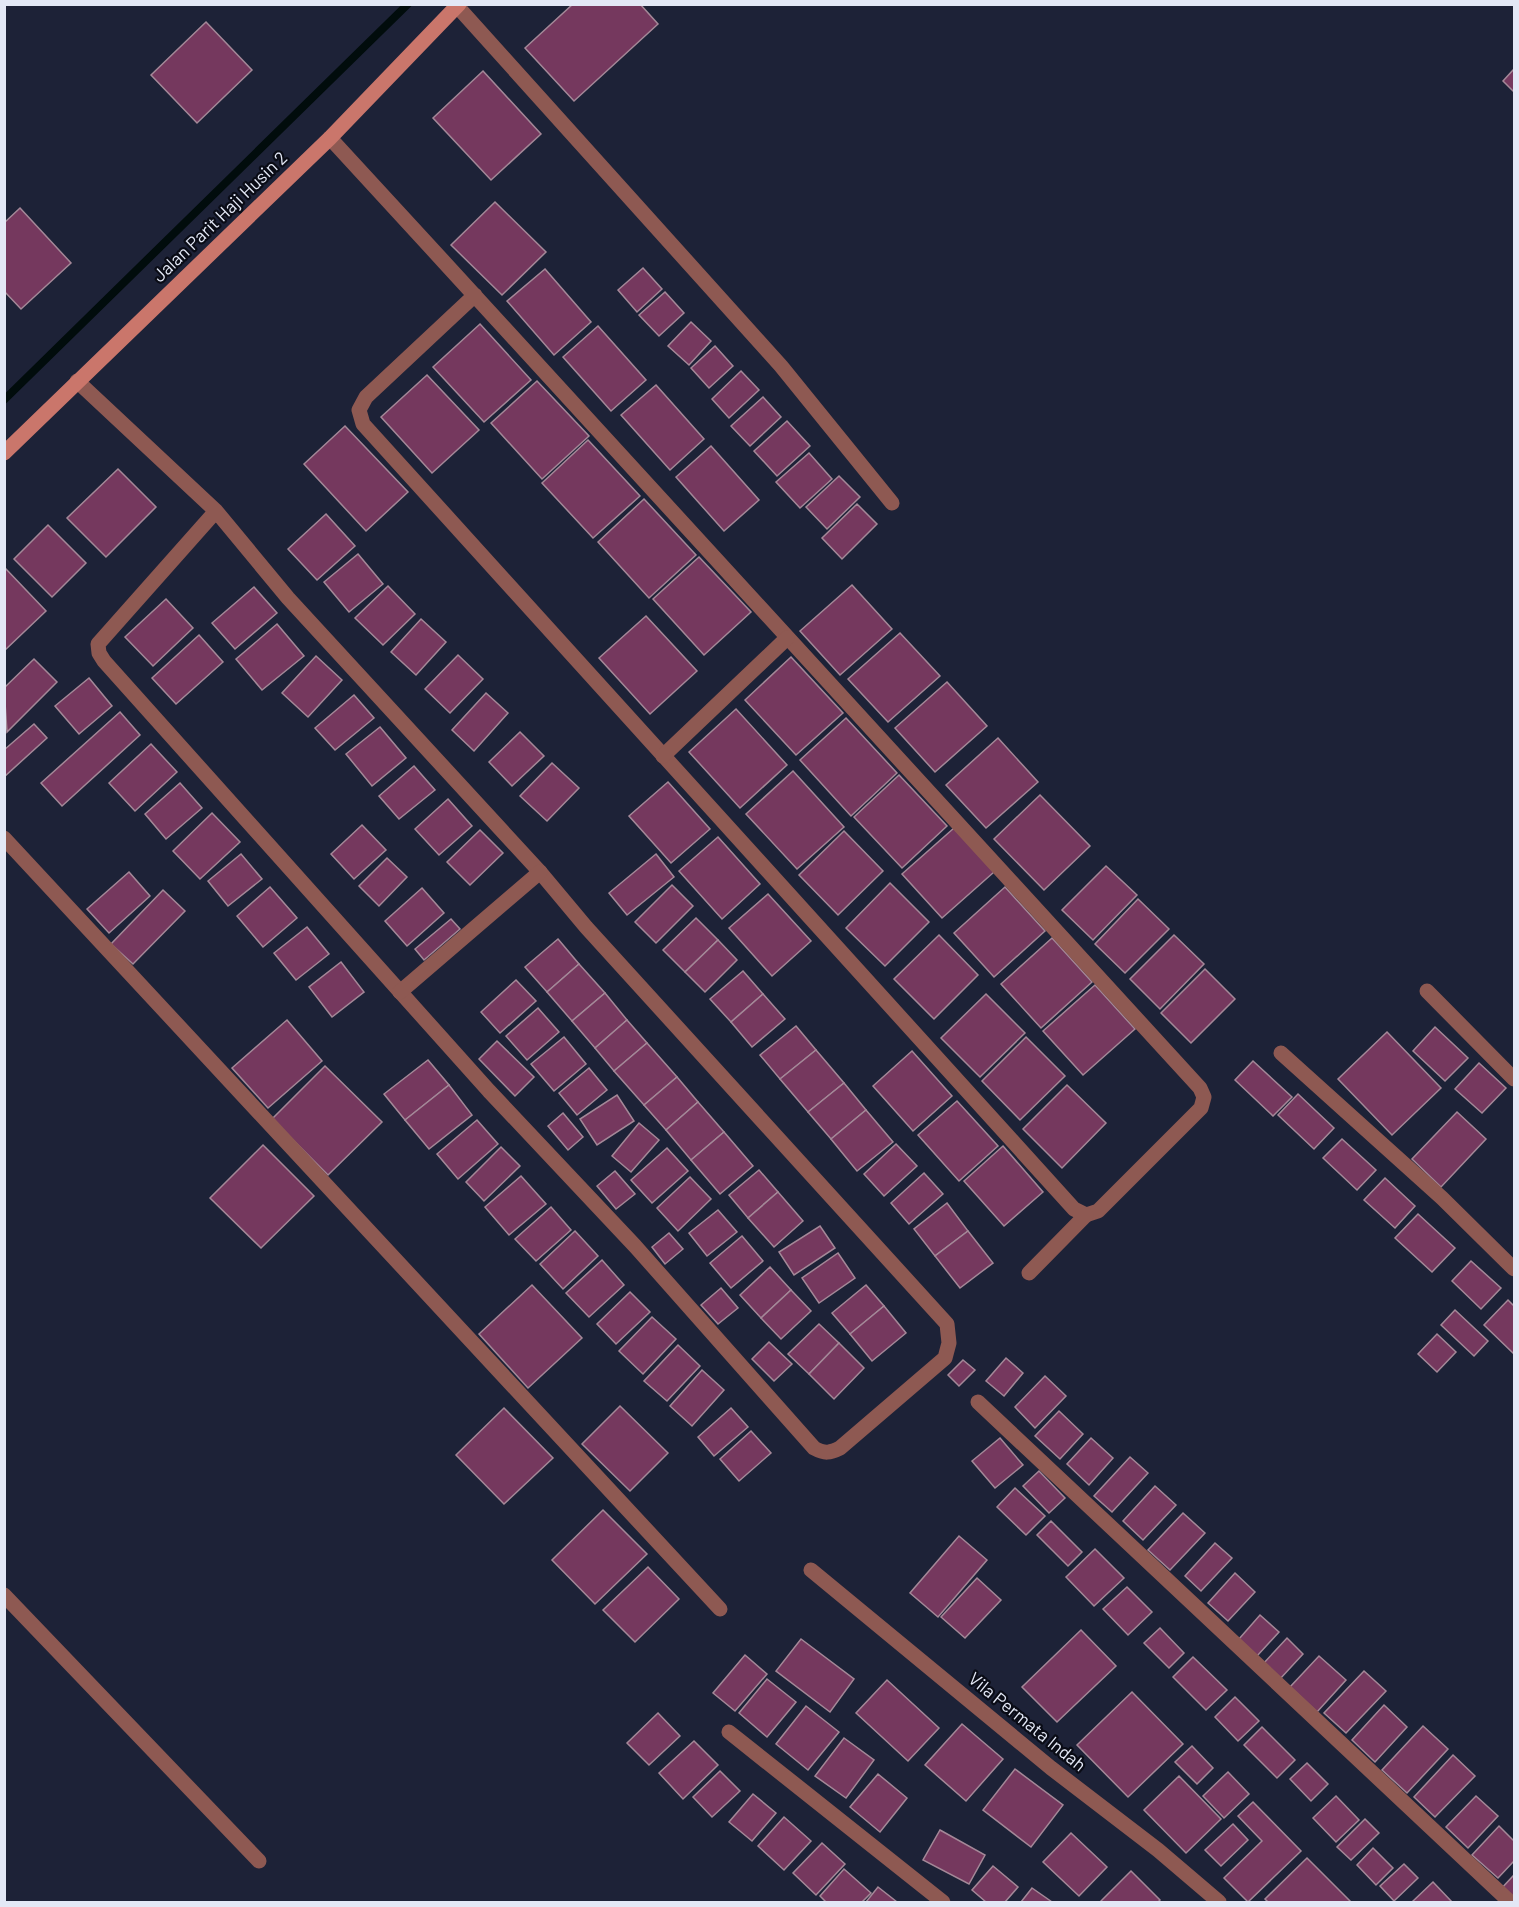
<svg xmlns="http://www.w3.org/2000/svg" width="1519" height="1907" font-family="Barlow,sans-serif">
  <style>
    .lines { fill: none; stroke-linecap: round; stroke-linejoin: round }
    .stream { stroke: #010c0c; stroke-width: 8 }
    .building { fill: #75385e; stroke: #a48898; stroke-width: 1.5 }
    .street { stroke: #8e5952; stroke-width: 15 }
    .secondary { stroke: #ca766b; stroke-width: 15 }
    .labels { text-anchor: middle; stroke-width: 4.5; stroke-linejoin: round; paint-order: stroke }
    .street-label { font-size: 18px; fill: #e3e8f6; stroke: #0a0c16 }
  </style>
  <rect width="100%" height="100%" fill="#1d2237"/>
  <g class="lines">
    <polyline class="stream" points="4,400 408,4"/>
  </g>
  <g class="building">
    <polygon points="573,4 640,4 658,24 574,101 525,48"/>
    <polygon points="206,22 252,70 197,123 151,75"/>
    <polygon points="1514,69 1514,92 1503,81"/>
    <polygon points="483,71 541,134 491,180 433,118"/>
    <polygon points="495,202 546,252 502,295 451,245"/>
    <polygon points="20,208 71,263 21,309 4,291 4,223"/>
    <polygon points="643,268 662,289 637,312 618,290"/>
    <polygon points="545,269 591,322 554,355 507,301"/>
    <polygon points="665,292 684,313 659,336 639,315"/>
    <polygon points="691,322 711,341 689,365 668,346"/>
    <polygon points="480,324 531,380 484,422 433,367"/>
    <polygon points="598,326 646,380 611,411 563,357"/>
    <polygon points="715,346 733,366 709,388 691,368"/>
    <polygon points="741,371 759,390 729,418 712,399"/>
    <polygon points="427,375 479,430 432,473 381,417"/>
    <polygon points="537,381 589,436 542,479 491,423"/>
    <polygon points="656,385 704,439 670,470 621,415"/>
    <polygon points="763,397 781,417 750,446 731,426"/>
    <polygon points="787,421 810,446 777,476 754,451"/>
    <polygon points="345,426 408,492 366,531 304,464"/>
    <polygon points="588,440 640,496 593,538 542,483"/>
    <polygon points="711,446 759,500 724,531 676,477"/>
    <polygon points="809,453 832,479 800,508 776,482"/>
    <polygon points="118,469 156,507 106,557 67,518"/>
    <polygon points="839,476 860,497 827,529 806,507"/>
    <polygon points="644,499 696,555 649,598 598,542"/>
    <polygon points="857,504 877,524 842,559 822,538"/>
    <polygon points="326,514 355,546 317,580 288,549"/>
    <polygon points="48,525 86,563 52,597 14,559"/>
    <polygon points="358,554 383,584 349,612 324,582"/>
    <polygon points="699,557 751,612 704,655 653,599"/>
    <polygon points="6,569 46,611 4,651 4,571"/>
    <polygon points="852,585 892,629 840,675 800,631"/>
    <polygon points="388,586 415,614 383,645 355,618"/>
    <polygon points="254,587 277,613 235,649 212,623"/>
    <polygon points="166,599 193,628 153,666 125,637"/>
    <polygon points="646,616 697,671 650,714 599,658"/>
    <polygon points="421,619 446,642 416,675 391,652"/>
    <polygon points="277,624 304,656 262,690 236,659"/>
    <polygon points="900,633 940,676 888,722 848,679"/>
    <polygon points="199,635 223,662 176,704 152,678"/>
    <polygon points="458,655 483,679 450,713 425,689"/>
    <polygon points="316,656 342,680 308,717 282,693"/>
    <polygon points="791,657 843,713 796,755 745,700"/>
    <polygon points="34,659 57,682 7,732 4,688"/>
    <polygon points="89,678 112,706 79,734 55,706"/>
    <polygon points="947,682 987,726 935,772 895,728"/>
    <polygon points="486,693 508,713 474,751 452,730"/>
    <polygon points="354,695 374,718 335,750 315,728"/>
    <polygon points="736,709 787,765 740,808 689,752"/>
    <polygon points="120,712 140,735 62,806 41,783"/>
    <polygon points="846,718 897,773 851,816 800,760"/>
    <polygon points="34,724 47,738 4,777 4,750"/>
    <polygon points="380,727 406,758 372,786 346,754"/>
    <polygon points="520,732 544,756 512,786 489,762"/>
    <polygon points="998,738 1038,782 986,828 946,785"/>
    <polygon points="151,744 177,772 135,811 109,783"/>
    <polygon points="552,763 579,788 547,821 520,796"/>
    <polygon points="414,766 435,790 399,819 379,796"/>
    <polygon points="793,771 844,827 797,869 746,814"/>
    <polygon points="899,775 947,826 902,868 854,817"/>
    <polygon points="668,782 710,829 671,863 629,816"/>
    <polygon points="180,783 202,808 166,839 145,814"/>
    <polygon points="1040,795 1090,846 1044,890 994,839"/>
    <polygon points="448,799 472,826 439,855 415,829"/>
    <polygon points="212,813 240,842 200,879 173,851"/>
    <polygon points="362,825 386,850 354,879 331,854"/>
    <polygon points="954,828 994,872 942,918 902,874"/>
    <polygon points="480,830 503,853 470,885 447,862"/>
    <polygon points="844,831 883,871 838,915 799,875"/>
    <polygon points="718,837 760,884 722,919 679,871"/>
    <polygon points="241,854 262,879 228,906 208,881"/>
    <polygon points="656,854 674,877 627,915 609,893"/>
    <polygon points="387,858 407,877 379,906 359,886"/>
    <polygon points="1106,866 1137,895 1093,940 1062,910"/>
    <polygon points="129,872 150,896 109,933 87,909"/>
    <polygon points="890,883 929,922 885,966 846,928"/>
    <polygon points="672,885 693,906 656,943 635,922"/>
    <polygon points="270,887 297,918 263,947 237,916"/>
    <polygon points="1005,887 1045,931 994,977 954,933"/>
    <polygon points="422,888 444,913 407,946 385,921"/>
    <polygon points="163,890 185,911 133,964 111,944"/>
    <polygon points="768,894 811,941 772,976 729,928"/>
    <polygon points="1138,899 1169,929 1125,973 1095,944"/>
    <polygon points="696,918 718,940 685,972 663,950"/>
    <polygon points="451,919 460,929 424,960 415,949"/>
    <polygon points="307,927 329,954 296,980 274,953"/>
    <polygon points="939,935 978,975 934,1019 894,979"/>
    <polygon points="1174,935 1204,964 1160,1009 1130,979"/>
    <polygon points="1052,938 1092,982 1041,1028 1001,984"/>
    <polygon points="558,939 579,964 547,992 525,967"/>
    <polygon points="718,940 737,960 705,992 685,972"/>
    <polygon points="341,962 364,992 332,1017 309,987"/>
    <polygon points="579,964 605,993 572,1021 547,992"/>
    <polygon points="1205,969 1235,999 1191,1043 1161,1013"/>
    <polygon points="743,971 763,994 731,1022 710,999"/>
    <polygon points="516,980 536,1001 500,1033 481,1012"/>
    <polygon points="1095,985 1135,1029 1083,1075 1043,1031"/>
    <polygon points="605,993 627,1020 595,1048 572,1021"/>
    <polygon points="763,994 785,1019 752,1047 731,1022"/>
    <polygon points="986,994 1025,1033 980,1077 941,1038"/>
    <polygon points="538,1008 559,1032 527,1060 506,1036"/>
    <polygon points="287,1020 322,1061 268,1108 232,1068"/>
    <polygon points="627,1020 647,1043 614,1071 595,1048"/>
    <polygon points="796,1026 816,1050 780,1079 760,1055"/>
    <polygon points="1435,1027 1468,1058 1445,1081 1413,1051"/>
    <polygon points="1387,1032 1441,1088 1392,1135 1338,1079"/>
    <polygon points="564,1037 586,1064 554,1091 531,1064"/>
    <polygon points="1026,1037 1065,1076 1020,1120 982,1081"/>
    <polygon points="497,1041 534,1077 515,1096 479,1059"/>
    <polygon points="647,1043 677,1077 644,1105 614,1071"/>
    <polygon points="816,1050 844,1083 808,1112 780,1079"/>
    <polygon points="912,1051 952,1096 913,1131 873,1086"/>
    <polygon points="428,1060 449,1085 405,1120 384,1094"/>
    <polygon points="1253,1061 1292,1097 1273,1116 1235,1080"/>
    <polygon points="1479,1063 1506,1088 1482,1113 1455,1089"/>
    <polygon points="325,1066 382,1122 328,1175 272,1119"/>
    <polygon points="589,1068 607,1090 577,1115 559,1093"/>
    <polygon points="677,1077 698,1102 666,1130 644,1105"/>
    <polygon points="844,1083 866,1110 831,1139 808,1112"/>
    <polygon points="449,1085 472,1115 429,1149 405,1120"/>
    <polygon points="1067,1085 1106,1123 1062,1168 1023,1129"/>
    <polygon points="1298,1094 1334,1128 1314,1149 1278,1115"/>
    <polygon points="617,1095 634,1121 597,1145 580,1119"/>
    <polygon points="957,1101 998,1146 959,1181 918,1135"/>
    <polygon points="698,1102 724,1132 691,1160 666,1130"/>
    <polygon points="866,1110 893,1142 857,1171 831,1139"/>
    <polygon points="1457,1112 1486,1139 1441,1187 1412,1159"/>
    <polygon points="563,1113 583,1137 568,1150 548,1126"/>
    <polygon points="477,1120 498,1144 458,1179 437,1154"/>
    <polygon points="639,1123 659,1140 631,1172 612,1156"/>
    <polygon points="724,1132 753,1166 720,1194 691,1160"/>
    <polygon points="1342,1139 1376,1170 1357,1190 1323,1158"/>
    <polygon points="896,1144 917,1166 884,1196 864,1174"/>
    <polygon points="263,1145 314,1196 261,1248 210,1198"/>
    <polygon points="1003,1146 1043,1192 1004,1226 964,1181"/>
    <polygon points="501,1147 520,1166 484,1201 466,1182"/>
    <polygon points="667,1148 688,1171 652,1203 631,1180"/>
    <polygon points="759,1170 778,1192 748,1218 729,1195"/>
    <polygon points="615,1171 635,1194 616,1209 597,1186"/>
    <polygon points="924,1173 943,1194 909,1224 891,1203"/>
    <polygon points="521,1176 546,1204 509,1235 485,1207"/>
    <polygon points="690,1177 711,1199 678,1231 657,1208"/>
    <polygon points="1385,1178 1415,1206 1395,1228 1364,1200"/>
    <polygon points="778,1192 803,1221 774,1247 748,1218"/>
    <polygon points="947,1203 968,1231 935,1256 914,1229"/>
    <polygon points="551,1207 571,1230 536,1261 515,1239"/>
    <polygon points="718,1210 737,1232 707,1256 689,1233"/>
    <polygon points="1418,1214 1455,1248 1432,1272 1395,1238"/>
    <polygon points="820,1226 835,1248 794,1275 779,1252"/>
    <polygon points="575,1231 598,1256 563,1289 540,1264"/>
    <polygon points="968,1231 993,1263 960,1288 935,1256"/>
    <polygon points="669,1233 683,1249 665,1264 652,1247"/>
    <polygon points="742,1236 763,1261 731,1288 710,1263"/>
    <polygon points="838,1253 855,1278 819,1303 802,1278"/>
    <polygon points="602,1260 624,1285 589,1317 566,1293"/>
    <polygon points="1471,1261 1501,1288 1481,1309 1452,1281"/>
    <polygon points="770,1267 791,1290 761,1318 740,1295"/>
    <polygon points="532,1285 582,1338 528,1388 479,1334"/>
    <polygon points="866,1285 884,1306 850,1334 832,1313"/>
    <polygon points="721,1288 738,1308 718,1324 701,1305"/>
    <polygon points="791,1290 811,1311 781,1339 761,1318"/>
    <polygon points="630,1292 650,1312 616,1344 597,1324"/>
    <polygon points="1508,1300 1514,1306 1514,1354 1484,1325"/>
    <polygon points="884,1306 906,1333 872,1361 850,1334"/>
    <polygon points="1455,1310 1488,1341 1474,1356 1441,1325"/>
    <polygon points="652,1317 676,1339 643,1374 619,1351"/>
    <polygon points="819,1324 839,1343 809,1374 788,1354"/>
    <polygon points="1437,1334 1456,1352 1437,1372 1418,1354"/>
    <polygon points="769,1342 792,1364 774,1381 752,1359"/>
    <polygon points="839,1343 864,1368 834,1399 809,1374"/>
    <polygon points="678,1345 700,1366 667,1401 644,1381"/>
    <polygon points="1006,1358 1023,1373 1004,1396 986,1381"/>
    <polygon points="963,1360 975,1370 959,1386 948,1375"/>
    <polygon points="702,1370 724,1390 692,1426 670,1406"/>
    <polygon points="1045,1376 1066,1396 1035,1428 1015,1407"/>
    <polygon points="620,1406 668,1453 630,1491 582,1444"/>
    <polygon points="504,1408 553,1458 504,1504 456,1455"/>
    <polygon points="731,1408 748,1427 714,1456 698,1437"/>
    <polygon points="1059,1411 1083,1434 1060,1459 1035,1436"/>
    <polygon points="751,1431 771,1453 739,1481 720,1459"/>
    <polygon points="1000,1438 1023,1465 995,1488 972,1461"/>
    <polygon points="1091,1438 1113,1458 1089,1485 1067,1464"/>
    <polygon points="1130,1457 1148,1473 1112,1512 1094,1496"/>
    <polygon points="1039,1471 1065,1498 1049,1513 1023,1486"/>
    <polygon points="1155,1486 1176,1505 1143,1540 1123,1521"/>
    <polygon points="1015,1488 1045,1516 1026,1535 997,1507"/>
    <polygon points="603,1510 647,1554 595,1604 552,1560"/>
    <polygon points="1183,1513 1205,1533 1170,1570 1148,1550"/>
    <polygon points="1051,1521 1082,1552 1068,1566 1037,1535"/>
    <polygon points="959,1536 987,1560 938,1617 910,1593"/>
    <polygon points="1215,1543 1232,1558 1201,1591 1185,1576"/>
    <polygon points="1095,1549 1124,1578 1094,1606 1066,1577"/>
    <polygon points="648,1567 679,1599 635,1642 603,1610"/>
    <polygon points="1235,1573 1255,1592 1228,1621 1208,1603"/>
    <polygon points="977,1578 1001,1600 965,1638 941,1617"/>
    <polygon points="1127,1587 1152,1612 1128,1635 1103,1609"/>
    <polygon points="1260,1615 1279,1632 1257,1656 1239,1639"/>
    <polygon points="1160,1628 1184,1653 1169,1668 1144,1643"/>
    <polygon points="1081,1630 1116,1666 1057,1722 1022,1687"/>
    <polygon points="1287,1638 1303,1654 1280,1679 1263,1664"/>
    <polygon points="801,1639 854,1679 830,1712 776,1671"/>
    <polygon points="745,1655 767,1674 735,1711 713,1693"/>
    <polygon points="1319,1656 1346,1680 1317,1712 1290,1687"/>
    <polygon points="1193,1657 1227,1690 1206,1710 1173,1677"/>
    <polygon points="1364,1671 1386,1691 1346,1733 1324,1713"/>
    <polygon points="767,1679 796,1702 767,1737 739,1713"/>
    <polygon points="887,1680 939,1728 908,1761 856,1713"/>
    <polygon points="1132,1692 1183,1744 1128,1797 1077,1745"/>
    <polygon points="1235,1697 1259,1721 1238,1741 1215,1717"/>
    <polygon points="1384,1705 1407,1727 1375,1762 1352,1740"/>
    <polygon points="806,1706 839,1732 808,1770 776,1744"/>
    <polygon points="658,1713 680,1736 649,1765 627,1743"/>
    <polygon points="962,1724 1003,1759 966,1801 925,1765"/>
    <polygon points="1423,1726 1448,1749 1407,1793 1382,1770"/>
    <polygon points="1262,1727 1295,1760 1277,1778 1244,1745"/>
    <polygon points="844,1738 874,1760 846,1798 815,1776"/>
    <polygon points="694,1741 718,1765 683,1799 659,1773"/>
    <polygon points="1192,1746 1213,1768 1197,1784 1175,1762"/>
    <polygon points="1453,1755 1475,1776 1435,1817 1414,1797"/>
    <polygon points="1307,1763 1328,1784 1311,1801 1290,1779"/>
    <polygon points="1015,1769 1063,1805 1031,1847 983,1810"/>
    <polygon points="720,1771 740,1791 712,1817 693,1797"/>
    <polygon points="1228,1772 1249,1794 1224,1818 1203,1796"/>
    <polygon points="878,1774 907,1798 880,1832 850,1807"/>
    <polygon points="1179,1776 1221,1819 1186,1853 1144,1810"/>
    <polygon points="753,1794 776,1813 752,1841 729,1822"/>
    <polygon points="1336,1796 1359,1820 1336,1842 1313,1818"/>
    <polygon points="1476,1796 1498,1816 1468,1848 1446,1827"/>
    <polygon points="1253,1802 1301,1851 1248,1902 1224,1878 1262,1841 1238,1816"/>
    <polygon points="784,1817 811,1841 784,1870 758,1846"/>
    <polygon points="1365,1819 1379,1833 1351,1860 1337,1847"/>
    <polygon points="1233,1824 1248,1840 1221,1866 1205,1850"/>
    <polygon points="1499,1826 1514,1841 1514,1861 1498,1878 1472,1855"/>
    <polygon points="940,1830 985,1855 969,1884 923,1860"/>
    <polygon points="1071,1833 1107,1867 1079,1896 1043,1862"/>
    <polygon points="822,1843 845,1864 816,1895 793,1873"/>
    <polygon points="1373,1848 1393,1868 1376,1885 1357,1865"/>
    <polygon points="1307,1858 1351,1902 1268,1902 1265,1899"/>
    <polygon points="1404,1864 1418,1878 1394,1901 1380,1886"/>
    <polygon points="993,1866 1018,1887 1005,1902 986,1902 972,1890"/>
    <polygon points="844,1869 871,1893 862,1902 826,1902 820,1896"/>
    <polygon points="1131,1871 1160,1900 1158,1902 1100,1902"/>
    <polygon points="1514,1875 1514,1902 1500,1890"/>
    <polygon points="1433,1882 1452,1902 1412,1902"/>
    <polygon points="878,1887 897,1902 866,1902"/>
    <polygon points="1032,1888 1052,1902 1021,1902"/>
  </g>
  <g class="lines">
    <g class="street">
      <polyline points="457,6 781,366 892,503"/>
      <path d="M330,138C621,454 910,772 1200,1088L1204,1097L1201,1108L1098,1211L1086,1215L1074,1209L363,424L359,410L366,397L475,295"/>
      <path d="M77,381L216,511L288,598L540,872L586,927L947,1324L949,1343L945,1358L840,1448C830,1453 825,1454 814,1448L635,1246L489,1091L104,661L99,653L98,644L216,511"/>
      <polyline points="663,756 787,638"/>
      <polyline points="4,838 720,1609"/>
      <polyline points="1427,991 1514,1079"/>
      <polyline points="400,992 540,872"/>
      <polyline points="1281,1053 1442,1198 1514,1269"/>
      <polyline points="1029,1273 1086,1215"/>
      <polyline points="978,1402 1510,1902"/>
      <polyline points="811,1570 1051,1768 1158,1850 1219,1902"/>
      <polyline points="4,1595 259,1861"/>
      <polyline points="729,1732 943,1902"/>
    </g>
    <polyline class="secondary" points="4,453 330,138 459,4"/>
  </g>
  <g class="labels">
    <g class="street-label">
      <text transform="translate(220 217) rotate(-44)" y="6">Jalan Parit Haji Husin 2</text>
      <text transform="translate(1027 1722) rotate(39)" y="6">Vila Permata Indah</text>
    </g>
  </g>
  <rect width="1519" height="1907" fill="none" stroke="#e3e8f6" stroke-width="12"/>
</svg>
